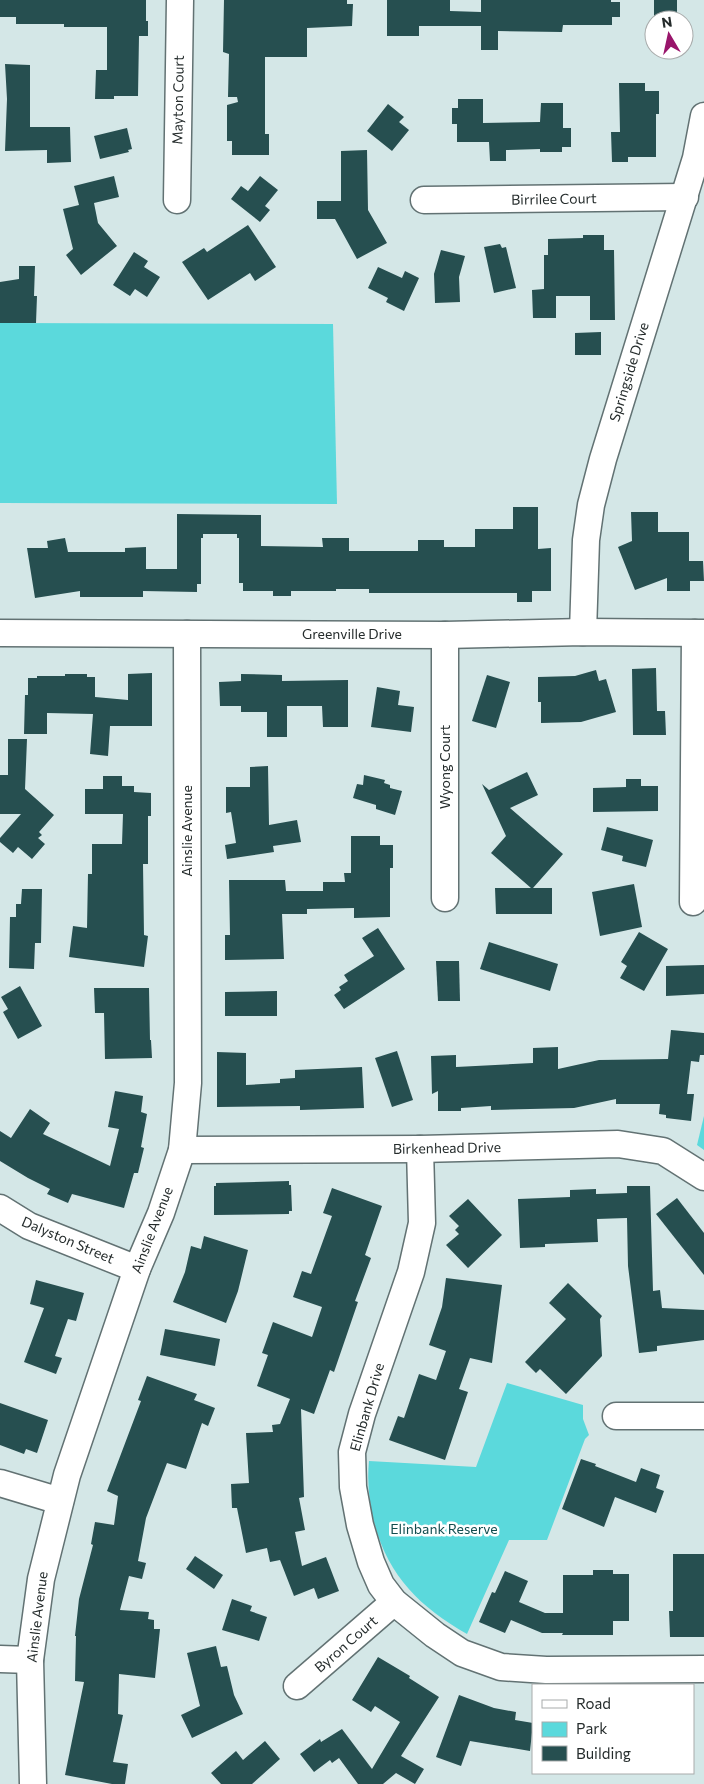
<svg xmlns="http://www.w3.org/2000/svg" width="704" height="1784" font-family="Commissioner,sans-serif">
  <style>
    .green { fill: #5bd9dc }
    .building { fill: #264f50 }
    .lines { fill: none; stroke-linecap: round; stroke-linejoin: round }
    .minor-casing { stroke: #627273; stroke-width: 29 }
    .minor { stroke: #fff; stroke-width: 26 }
    .labels { text-anchor: middle; stroke-width: 5; stroke-linejoin: round; paint-order: stroke }
    .street-label { font-size: 14px; fill: #252c2c; stroke: #fff }
    .park-label { font-size: 14px; fill: #124d4f; stroke: #fff }
  </style>
  <rect width="100%" height="100%" fill="#d4e7e7"/>
  <g class="green">
    <polygon points="0,323 333,324 337,504 0,503"/>
    <polygon points="704,1116 704,1150 697,1145"/>
    <path d="M507,1383L583,1405V1419L589,1435L585,1439L547,1540H509L467,1634C420,1607 388,1576 374,1522C369,1502 367,1482 369,1461L476,1467Z"/>
  </g>
  <g class="building">
    <polygon points="0,0 146,0 146,21 148,21 148,36 139,36 138,96 114,96 114,99 95,99 96,70 107,70 107,27 64,27 64,24 16,24 16,17 0,17"/>
    <polygon points="224,0 347,0 347,4 353,4 352,26 307,28 307,57 265,57 265,134 269,134 269,155 232,155 232,141 227,141 227,105 238,102 237,97 228,97 229,54 223,52"/>
    <polygon points="387,0 450,0 450,11 481,12 481,0 611,0 611,2 620,2 620,17 612,17 612,25 563,25 562,32 498,31 498,50 481,50 481,26 419,26 419,36 387,36"/>
    <rect x="654" y="0" width="23" height="20"/>
    <polygon points="5,64 30,65 30,127 70,127 71,162 47,163 47,150 5,151 7,99"/>
    <polygon points="619,83 645,83 645,91 659,91 659,114 656,114 656,157 628,157 628,162 612,162 611,132 620,132"/>
    <polygon points="458,99 483,99 483,123 540,122 541,103 563,103 563,128 571,128 571,147 562,147 562,152 540,152 540,149 506,150 506,161 490,161 489,142 457,142 457,124 452,124 452,108 458,108"/>
    <polygon points="388,104 404,117 399,122 409,130 392,151 367,131"/>
    <polygon points="127,128 132,149 128,150 129,152 100,159 94,136"/>
    <polygon points="367,150 368,210 387,243 357,259 335,219 317,219 317,201 341,201 341,151"/>
    <polygon points="114,176 119,197 94,203 98,223 117,246 81,275 66,255 73,249 63,209 79,205 74,186"/>
    <polygon points="260,176 278,190 265,206 270,210 260,222 231,199 241,186 248,191"/>
    <polygon points="248,225 276,267 255,281 250,273 208,300 182,262 204,248 207,252"/>
    <polygon points="583,235 604,235 604,250 614,250 615,320 590,320 590,296 556,296 556,318 533,318 532,290 544,289 544,255 548,255 548,239 583,238"/>
    <polygon points="500,244 502,248 506,247 516,288 494,293 484,247"/>
    <polygon points="441,250 465,256 459,277 460,302 435,303 434,274"/>
    <polygon points="134,252 148,261 144,267 160,277 147,297 135,289 130,296 113,285"/>
    <polygon points="19,266 35,266 34,296 37,296 36,323 0,323 0,282 19,279"/>
    <polygon points="378,267 402,278 405,271 419,278 404,311 386,302 388,298 368,288"/>
    <polygon points="601,332 601,355 575,355 575,333"/>
    <polygon points="513,507 538,507 538,549 551,548 551,591 532,591 532,602 517,602 517,593 369,593 369,589 336,589 336,591 291,591 291,596 273,596 273,591 243,591 243,583 239,583 239,538 237,538 237,534 203,534 203,538 201,538 201,584 197,584 197,592 143,591 143,597 80,597 80,591 35,598 27,548 48,548 47,541 65,538 68,552 125,552 125,548 146,547 146,569 177,569 177,514 261,515 261,546 323,547 322,538 349,538 349,551 418,551 418,540 444,540 444,547 475,547 475,529 513,529"/>
    <polygon points="631,512 658,512 658,532 689,532 689,561 703,561 704,581 690,581 690,591 667,591 667,578 635,590 618,547 632,541"/>
    <polygon points="656,668 657,711 665,711 666,735 633,735 632,669"/>
    <polygon points="596,670 599,681 606,679 616,712 581,722 541,723 541,702 538,702 538,677 575,676"/>
    <polygon points="152,673 152,726 110,726 108,756 90,754 93,714 47,713 47,734 24,734 25,695 28,695 28,678 37,678 37,676 65,676 65,674 87,674 87,677 95,677 95,697 128,700 128,674"/>
    <polygon points="241,674 282,675 282,681 348,680 348,727 323,727 322,706 287,706 287,737 267,737 267,712 241,712 241,706 220,706 219,682 241,681"/>
    <polygon points="487,675 510,682 496,728 472,721"/>
    <polygon points="377,687 400,691 398,705 414,707 411,732 371,727"/>
    <polygon points="8,739 27,739 25,789 54,815 39,832 42,835 38,838 45,844 32,859 18,847 13,853 0,842 0,838 21,814 0,814 0,775 8,775"/>
    <polygon points="268,766 269,825 297,820 301,842 273,846 274,852 227,859 225,845 236,843 231,812 226,813 226,787 250,787 250,767"/>
    <polygon points="527,772 538,795 510,808 563,854 533,888 552,888 552,914 496,914 495,888 531,888 491,853 506,836 482,784 489,790"/>
    <polygon points="364,775 385,780 384,783 390,785 390,788 402,791 395,815 376,809 376,805 353,798 357,784 363,785"/>
    <polygon points="103,776 122,776 122,786 134,786 134,792 151,793 151,816 148,816 148,864 143,864 144,935 148,936 144,967 69,957 73,926 87,928 88,874 92,874 92,844 122,844 123,814 85,814 85,789 103,789"/>
    <polygon points="626,779 641,779 641,786 658,786 658,811 593,812 593,788 626,787"/>
    <polygon points="607,827 653,840 646,867 622,861 623,856 601,850"/>
    <polygon points="351,836 380,836 380,845 393,845 393,868 390,868 390,917 354,918 354,908 307,909 307,914 282,914 284,959 225,960 225,935 230,935 229,880 285,880 286,891 323,891 323,882 345,882 344,873 351,873"/>
    <polygon points="634,884 642,927 600,936 592,892"/>
    <polygon points="22,889 42,889 41,943 35,943 34,969 9,968 10,917 16,917 16,904 21,904"/>
    <polygon points="378,928 405,969 344,1009 334,995 341,990 339,987 348,981 344,975 374,956 362,938"/>
    <polygon points="639,932 668,949 644,991 620,978 627,966 621,962"/>
    <polygon points="489,942 558,964 550,991 480,969"/>
    <polygon points="436,961 459,961 460,1001 438,1001"/>
    <polygon points="704,965 704,994 666,996 666,966"/>
    <polygon points="20,986 42,1026 18,1039 3,1012 8,1009 1,997"/>
    <polygon points="94,988 149,988 150,1040 151,1040 152,1058 105,1059 104,1013 95,1013"/>
    <polygon points="277,991 277,1016 225,1016 225,992"/>
    <polygon points="671,1030 704,1033 704,1055 700,1055 699,1062 691,1061 687,1094 694,1094 691,1121 666,1118 666,1115 659,1114 660,1104 616,1104 616,1099 574,1108 491,1110 491,1106 461,1108 461,1111 438,1111 438,1091 432,1094 431,1056 456,1055 456,1067 533,1063 533,1048 558,1047 558,1069 599,1060 668,1059"/>
    <polygon points="397,1051 413,1100 392,1107 375,1058"/>
    <polygon points="217,1052 246,1053 246,1085 280,1083 280,1079 295,1078 295,1070 362,1067 364,1108 300,1110 300,1106 217,1107"/>
    <polygon points="115,1091 143,1096 141,1112 147,1114 141,1147 144,1148 138,1173 134,1173 124,1208 72,1194 68,1203 47,1194 50,1189 28,1178 0,1161 0,1131 11,1138 30,1109 50,1123 43,1134 110,1166 119,1129 108,1127"/>
    <polygon points="289,1181 289,1185 291,1185 292,1211 289,1211 289,1214 214,1215 214,1186 216,1186 216,1183"/>
    <polygon points="627,1186 650,1186 653,1291 660,1290 662,1308 704,1310 704,1340 657,1346 657,1351 639,1353 628,1266 627,1218 597,1219 598,1242 545,1244 545,1247 520,1248 518,1199 570,1197 570,1190 596,1189 596,1194 627,1193"/>
    <polygon points="332,1188 382,1206 365,1255 371,1258 355,1301 358,1302 334,1372 330,1370 314,1414 301,1409 304,1497 299,1498 305,1530 295,1532 302,1566 326,1557 339,1591 318,1599 314,1588 294,1596 280,1560 270,1562 267,1548 246,1553 237,1508 232,1508 231,1484 249,1483 246,1433 273,1432 272,1425 280,1424 290,1399 257,1386 268,1355 262,1353 273,1322 312,1337 322,1307 293,1297 302,1271 311,1274 332,1216 323,1213"/>
    <polygon points="677,1198 704,1233 704,1275 656,1214"/>
    <polygon points="468,1199 502,1235 468,1268 446,1245 459,1234 455,1230 459,1226 449,1216"/>
    <polygon points="204,1236 248,1250 238,1291 226,1323 173,1302 185,1272 191,1246 201,1249"/>
    <polygon points="446,1278 502,1285 492,1363 470,1358 459,1389 468,1392 445,1460 389,1440 398,1416 404,1418 419,1374 436,1380 446,1351 429,1345 442,1307"/>
    <polygon points="36,1280 84,1293 76,1321 68,1319 55,1356 62,1358 56,1374 24,1362 44,1308 30,1304"/>
    <polygon points="568,1283 602,1316 600,1319 602,1356 566,1394 540,1369 536,1373 525,1362 566,1319 549,1303"/>
    <polygon points="165,1329 220,1339 215,1366 160,1355"/>
    <polygon points="147,1376 197,1394 194,1400 215,1408 208,1426 202,1423 186,1469 167,1463 146,1518 138,1561 146,1563 142,1579 129,1576 120,1610 149,1612 148,1619 154,1620 154,1629 160,1629 155,1678 119,1674 118,1714 123,1715 113,1762 128,1764 125,1784 112,1784 65,1775 84,1682 75,1681 76,1636 75,1636 79,1599 93,1545 91,1544 95,1522 114,1525 118,1496 107,1491 141,1401 138,1400"/>
    <polygon points="0,1403 48,1420 37,1453 26,1449 24,1454 0,1445"/>
    <polygon points="581,1459 596,1464 595,1466 636,1482 641,1468 660,1475 656,1488 664,1491 656,1513 615,1497 604,1527 562,1509"/>
    <polygon points="673,1554 704,1554 704,1637 670,1637 669,1611 673,1611"/>
    <polygon points="195,1556 223,1575 214,1589 186,1569"/>
    <polygon points="593,1570 613,1570 613,1574 629,1574 629,1621 613,1621 613,1635 562,1635 563,1633 542,1633 511,1620 505,1633 479,1622 492,1592 495,1593 505,1571 528,1581 519,1602 545,1613 563,1613 563,1575 593,1575"/>
    <polygon points="232,1599 252,1606 250,1611 267,1617 259,1641 222,1630"/>
    <polygon points="216,1646 221,1667 227,1666 234,1695 243,1714 192,1738 181,1715 200,1706 187,1653"/>
    <polygon points="378,1657 410,1676 409,1678 439,1697 401,1756 424,1769 415,1784 396,1773 383,1784 358,1784 339,1758 332,1763 330,1760 314,1772 300,1754 320,1739 321,1742 342,1729 372,1769 400,1722 375,1706 371,1712 352,1700"/>
    <polygon points="459,1695 494,1708 516,1712 515,1720 533,1723 530,1751 470,1741 461,1766 436,1757"/>
    <polygon points="265,1741 280,1759 252,1784 221,1784 211,1773 236,1751 243,1760"/>
  </g>
  <g class="lines">
    <g class="minor-casing">
      <g id="minor">
        <polyline points="177,200 180,0"/>
        <polyline points="424,200 685,197"/>
        <polyline points="583,632 586,540 591,505 603,459 696,158 704,116"/>
        <polyline points="0,633 445,635 583,632 704,633"/>
        <polyline points="445,635 445,898"/>
        <polyline points="693,902 695,633"/>
        <polyline points="420,1149 422,1223 411,1272 362,1414 352,1452 353,1487 360,1525 371,1562 381,1585 394,1602 435,1635 462,1653 501,1667 546,1670 704,1669"/>
        <polyline points="182,1150 420,1149 618,1144 663,1151 704,1177"/>
        <polyline points="0,1208 29,1226 137,1269"/>
        <polyline points="616,1416 704,1416"/>
        <polyline points="0,1483 60,1501"/>
        <polyline points="0,1659 30,1660"/>
        <polyline points="297,1686 394,1602"/>
        <polyline points="33,1784 30,1660 41,1579 67,1475 137,1269 161,1213 182,1150 188,1083 187,634"/>
      </g>
    </g>
    <use href="#minor" class="minor"/>
  </g>
  <g class="labels">
    <g class="street-label">
      <text transform="translate(178 100) rotate(-89)" y="5">Mayton Court</text>
      <text transform="translate(554 199) rotate(-1)" y="5">Birrilee Court</text>
      <text transform="translate(629 372) rotate(-73)" y="5">Springside Drive</text>
      <text x="352" y="639">Greenville Drive</text>
      <text transform="translate(445 767) rotate(-90)" y="5">Wyong Court</text>
      <text transform="translate(187 831) rotate(-90)" y="5">Ainslie Avenue</text>
      <text transform="translate(447 1148) rotate(-1)" y="5">Birkenhead Drive</text>
      <text transform="translate(152 1230) rotate(-69)" y="5">Ainslie Avenue</text>
      <text transform="translate(68 1240) rotate(23)" y="5">Dalyston Street</text>
      <text transform="translate(367 1407) rotate(-74)" y="5">Elinbank Drive</text>
      <text transform="translate(37 1617) rotate(-83)" y="5">Ainslie Avenue</text>
      <text transform="translate(346 1644) rotate(-41)" y="5">Byron Court</text>
    </g>
    <g class="park-label">
      <text x="444" y="1534">Elinbank Reserve</text>
    </g>
  </g>
  <rect x="532" y="1684" width="162" height="90" fill="#ffffff" stroke="#a8abab"/>
  <rect x="542" y="1700" width="25" height="8" fill="#ffffff" stroke="#a8abab"/>
  <text x="576" y="1709" font-size="15" fill="#252c2c">Road</text>
  <rect x="542" y="1722" width="25" height="15" fill="#5bd9dc" stroke="#a8abab"/>
  <text x="576" y="1734" font-size="15" fill="#252c2c">Park</text>
  <rect x="542" y="1746" width="25" height="15" fill="#264f50" stroke="#a8abab"/>
  <text x="576" y="1759" font-size="15" fill="#252c2c">Building</text>
  <g transform="translate(669 35) rotate(351)"><circle r="24" fill="#ffffff" stroke="#a8abab"/>
  <path d="M0-4L9 19L0 12L-9 19Z" fill="#99156b"/>
  <text y="-8" font-size="14" font-weight="bold" text-anchor="middle" fill="#252c2c">N</text>
  </g>
</svg>
